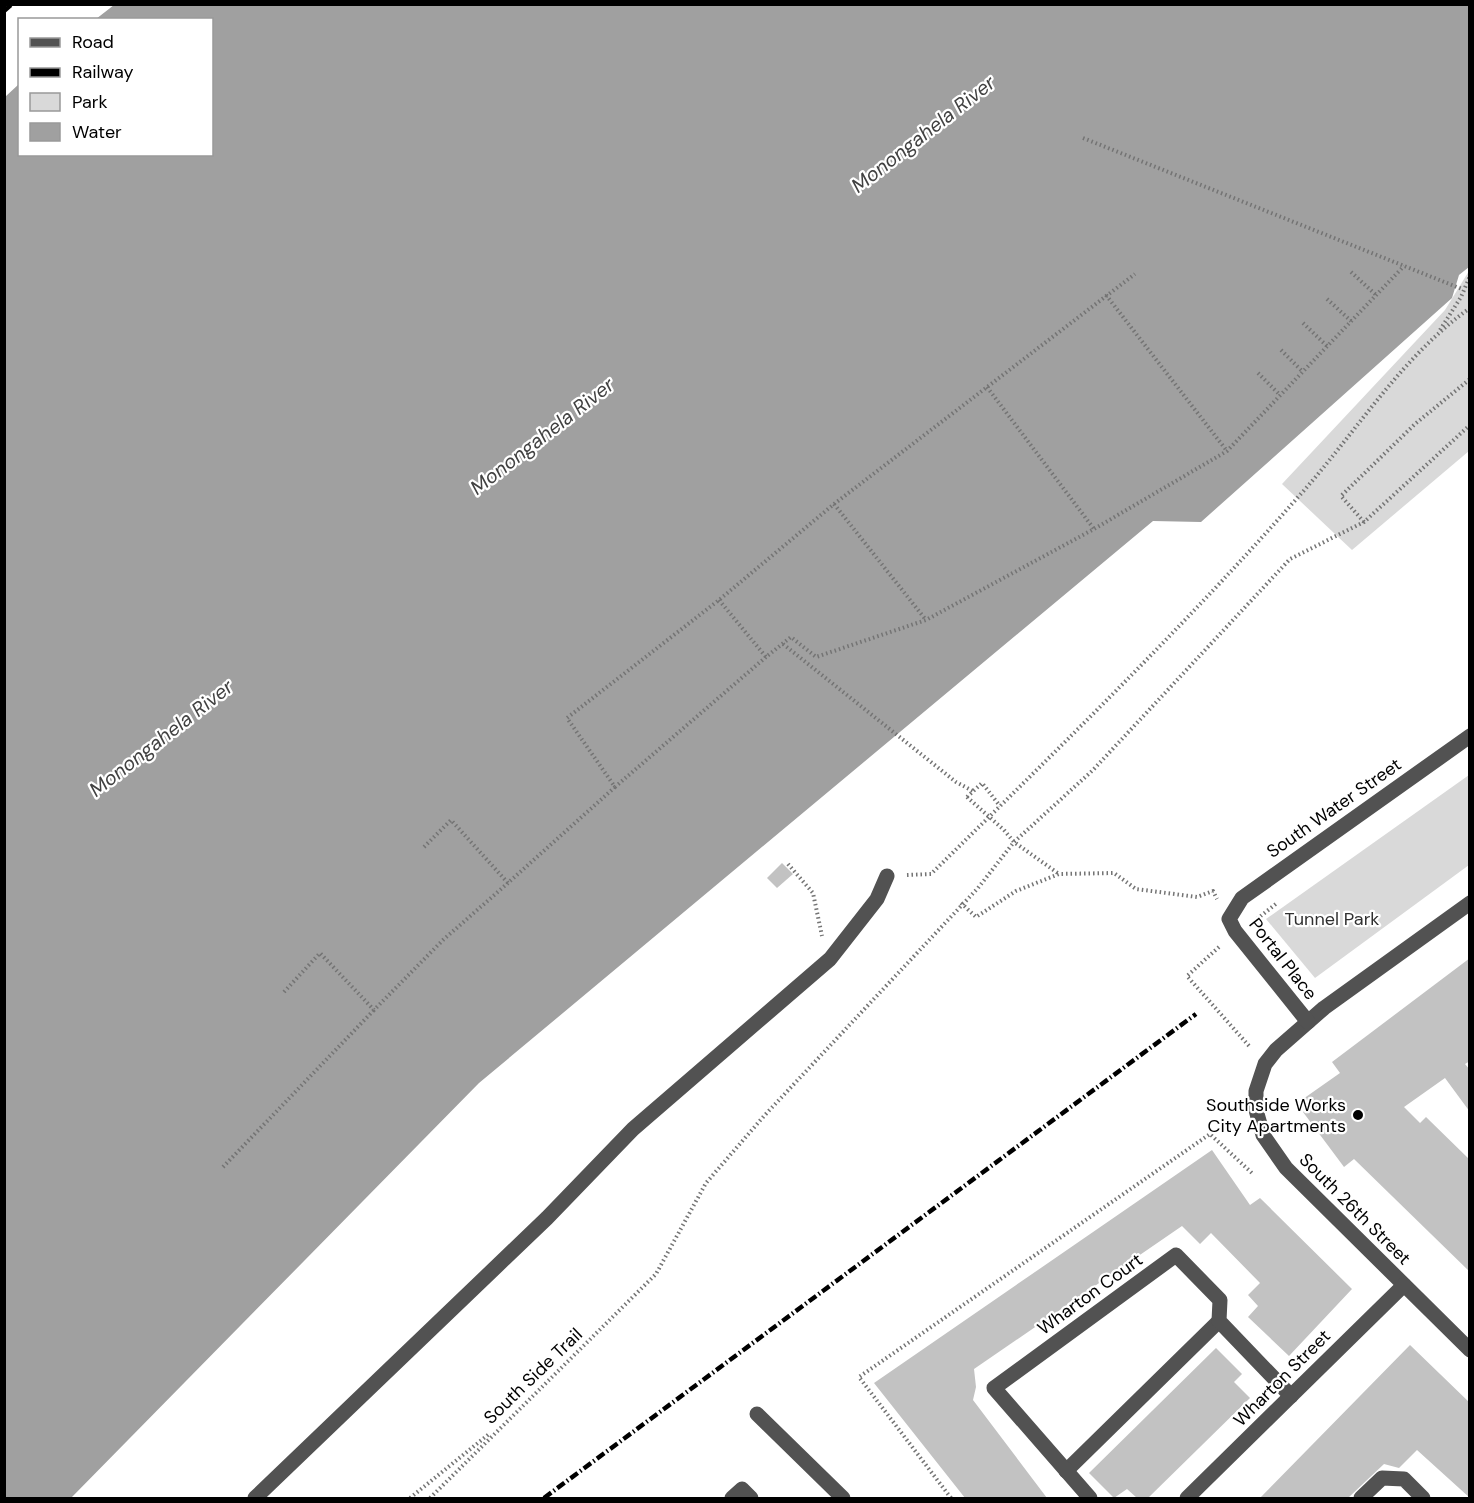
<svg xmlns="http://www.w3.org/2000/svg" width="1474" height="1503" font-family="'DM Sans',sans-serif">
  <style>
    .green { fill: #d9d9d9 }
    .water { fill: #a0a0a0 }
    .building { fill: #c2c2c2 }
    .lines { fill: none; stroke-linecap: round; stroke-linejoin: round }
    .path { stroke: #747474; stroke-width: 4; stroke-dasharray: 1.5 3; stroke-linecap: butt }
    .minor { stroke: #525252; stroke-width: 15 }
    .rail { stroke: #000; stroke-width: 4.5; stroke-dasharray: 9 3 1.5 3; stroke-linecap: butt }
    .path-bridge { stroke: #747474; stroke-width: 4; stroke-dasharray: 1.5 3; stroke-linecap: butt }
    .poi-dot { fill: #000; stroke: #fff; stroke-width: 2 }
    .labels { text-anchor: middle; stroke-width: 4.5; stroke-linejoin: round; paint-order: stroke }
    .street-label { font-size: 18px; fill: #000; stroke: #fff }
    .park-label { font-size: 18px; fill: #303030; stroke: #fff }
    .poi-label { font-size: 18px; fill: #000; stroke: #fff; text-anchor: end }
    .water-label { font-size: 20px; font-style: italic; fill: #414141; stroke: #fff }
  </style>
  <rect width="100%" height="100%" fill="#fff"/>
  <g class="green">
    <polygon points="1469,271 1469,451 1352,550 1282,484 1445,310"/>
    <polygon points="1469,775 1469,865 1315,978 1266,919"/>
  </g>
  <polygon class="water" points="114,5 1469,5 1469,267 1459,275 1452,298 1201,522 1153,521 479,1083 71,1498 5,1498 5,97 19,84 20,154 212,154 212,20 96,19"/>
  <g class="building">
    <polygon points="782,863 793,874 777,888 767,878"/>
    <polygon points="1470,958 1470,1061 1465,1064 1470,1070 1470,1112 1445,1078 1404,1107 1420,1123 1426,1117 1470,1160 1470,1272 1354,1159 1344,1167 1303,1112 1309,1108 1303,1099 1340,1073 1332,1062"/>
    <polygon points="1212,1150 1250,1205 1260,1198 1352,1289 1289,1356 1248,1317 1258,1306 1248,1295 1260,1283 1211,1233 1200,1244 1182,1226 974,1369 976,1387 973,1400 1047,1498 965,1498 874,1383"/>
    <polygon points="1410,1345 1470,1403 1470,1498 1417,1450 1399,1468 1384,1464 1348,1498 1260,1498"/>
    <polygon points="1216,1348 1242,1374 1234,1382 1250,1398 1148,1498 1137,1498 1127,1489 1114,1498 1089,1473"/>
  </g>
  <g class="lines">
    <g class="path">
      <polyline points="1083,138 1462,289"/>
      <polyline points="1351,272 1376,295"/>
      <polyline points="1106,295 1227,451"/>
      <polyline points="1327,299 1351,321"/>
      <polyline points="1303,323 1327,346"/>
      <polyline points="1440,330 1461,297 1470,276"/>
      <polyline points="1281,350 1303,372"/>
      <polyline points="1258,373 1280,395"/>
      <polyline points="987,387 1094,529"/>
      <polyline points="834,504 926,620"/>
      <polyline points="1364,522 1341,496 1415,424 1470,379"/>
      <polyline points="719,600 766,657 791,637 816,657 926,620 1094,529 1227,451 1404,266"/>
      <polyline points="783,644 956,782 973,791"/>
      <polyline points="766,657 615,787 567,718 719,600 834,504 1135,274"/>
      <polyline points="967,797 982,783 1000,806"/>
      <polyline points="1004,830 1014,842 1059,874"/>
      <polyline points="424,847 451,820 508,883 615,787"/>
      <polyline points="788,864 813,893 822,936"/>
      <path d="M907,875L931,874C1056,751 1183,628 1299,496C1355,434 1401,357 1470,308"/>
      <polyline points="961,903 976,917 1016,891 1059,874 1114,873 1136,889 1197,897 1213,891 1217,899"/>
      <polyline points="1257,919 1277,903"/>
      <polyline points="1219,947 1187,976 1250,1047"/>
      <polyline points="284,992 320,953 374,1010 443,940 508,883"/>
      <polyline points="223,1167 374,1010"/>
      <polyline points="410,1498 489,1434"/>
      <polyline points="430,1498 656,1274 706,1183 764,1116 978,888 1014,842 1093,770 1290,559 1364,522 1470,425"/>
      <polyline points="951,1498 859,1377 1210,1134 1253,1174"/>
    </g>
    <g class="minor">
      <polyline points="1470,903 1324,1008 1276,1050 1265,1064 1256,1091 1256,1110 1263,1135 1286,1168 1470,1350"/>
      <polyline points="1308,1022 1235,931 1229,919 1242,898 1470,736"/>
      <polyline points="757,1414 843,1498"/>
      <polyline points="1066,1471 1219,1321"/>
      <polyline points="255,1498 547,1218 633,1129 830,959 877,899 887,876"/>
      <polyline points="732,1498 742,1489 751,1498"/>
      <polyline points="1090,1498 994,1388 1176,1255 1220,1300 1219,1321 1291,1396"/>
      <polyline points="1187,1498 1404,1285"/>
      <polyline points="1361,1498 1382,1478 1404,1479 1423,1498"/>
    </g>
    <g class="rail">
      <polyline points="4,11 12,4"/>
      <polyline points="544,1498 1196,1014"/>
    </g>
    <polyline class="path-bridge" points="967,797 1004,830"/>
  </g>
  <circle class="poi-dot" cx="1358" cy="1115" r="6"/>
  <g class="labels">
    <g class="street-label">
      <text transform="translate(1334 808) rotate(-35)" y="6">South Water Street</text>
      <text transform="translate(1283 959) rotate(52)" y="6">Portal Place</text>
      <text transform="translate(1355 1209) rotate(45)" y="6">South 26th Street</text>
      <text transform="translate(1090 1294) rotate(-36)" y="6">Wharton Court</text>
      <text transform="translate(533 1376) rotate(-44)" y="6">South Side Trail</text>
      <text transform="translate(1282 1378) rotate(-45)" y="6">Wharton Street</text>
    </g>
    <g class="park-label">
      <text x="1332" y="925">Tunnel Park</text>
    </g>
    <g class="poi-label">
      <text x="1346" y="1111">Southside Works<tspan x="1346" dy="21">City Apartments</tspan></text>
    </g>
    <g class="water-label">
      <text transform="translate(923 134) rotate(-38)" y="7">Monongahela River</text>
      <text transform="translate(542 436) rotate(-38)" y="7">Monongahela River</text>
      <text transform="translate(161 738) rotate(-38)" y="7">Monongahela River</text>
    </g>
  </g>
  <rect width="1474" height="1503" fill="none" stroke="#000000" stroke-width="12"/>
  <rect x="18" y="18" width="195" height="138" fill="#ffffff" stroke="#999999" stroke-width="1.5"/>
  <rect x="30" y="38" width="30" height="9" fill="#525252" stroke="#999999" stroke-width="1.5"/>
  <text x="72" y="48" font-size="18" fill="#000000">Road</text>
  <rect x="30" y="68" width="30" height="9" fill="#000000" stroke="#999999" stroke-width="1.5"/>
  <text x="72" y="78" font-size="18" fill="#000000">Railway</text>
  <rect x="30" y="93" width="30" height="18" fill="#d9d9d9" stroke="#999999" stroke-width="1.5"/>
  <text x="72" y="108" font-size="18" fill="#000000">Park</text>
  <rect x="30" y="123" width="30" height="18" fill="#a0a0a0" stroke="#999999" stroke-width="1.5"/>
  <text x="72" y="138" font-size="18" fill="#000000">Water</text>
</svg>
